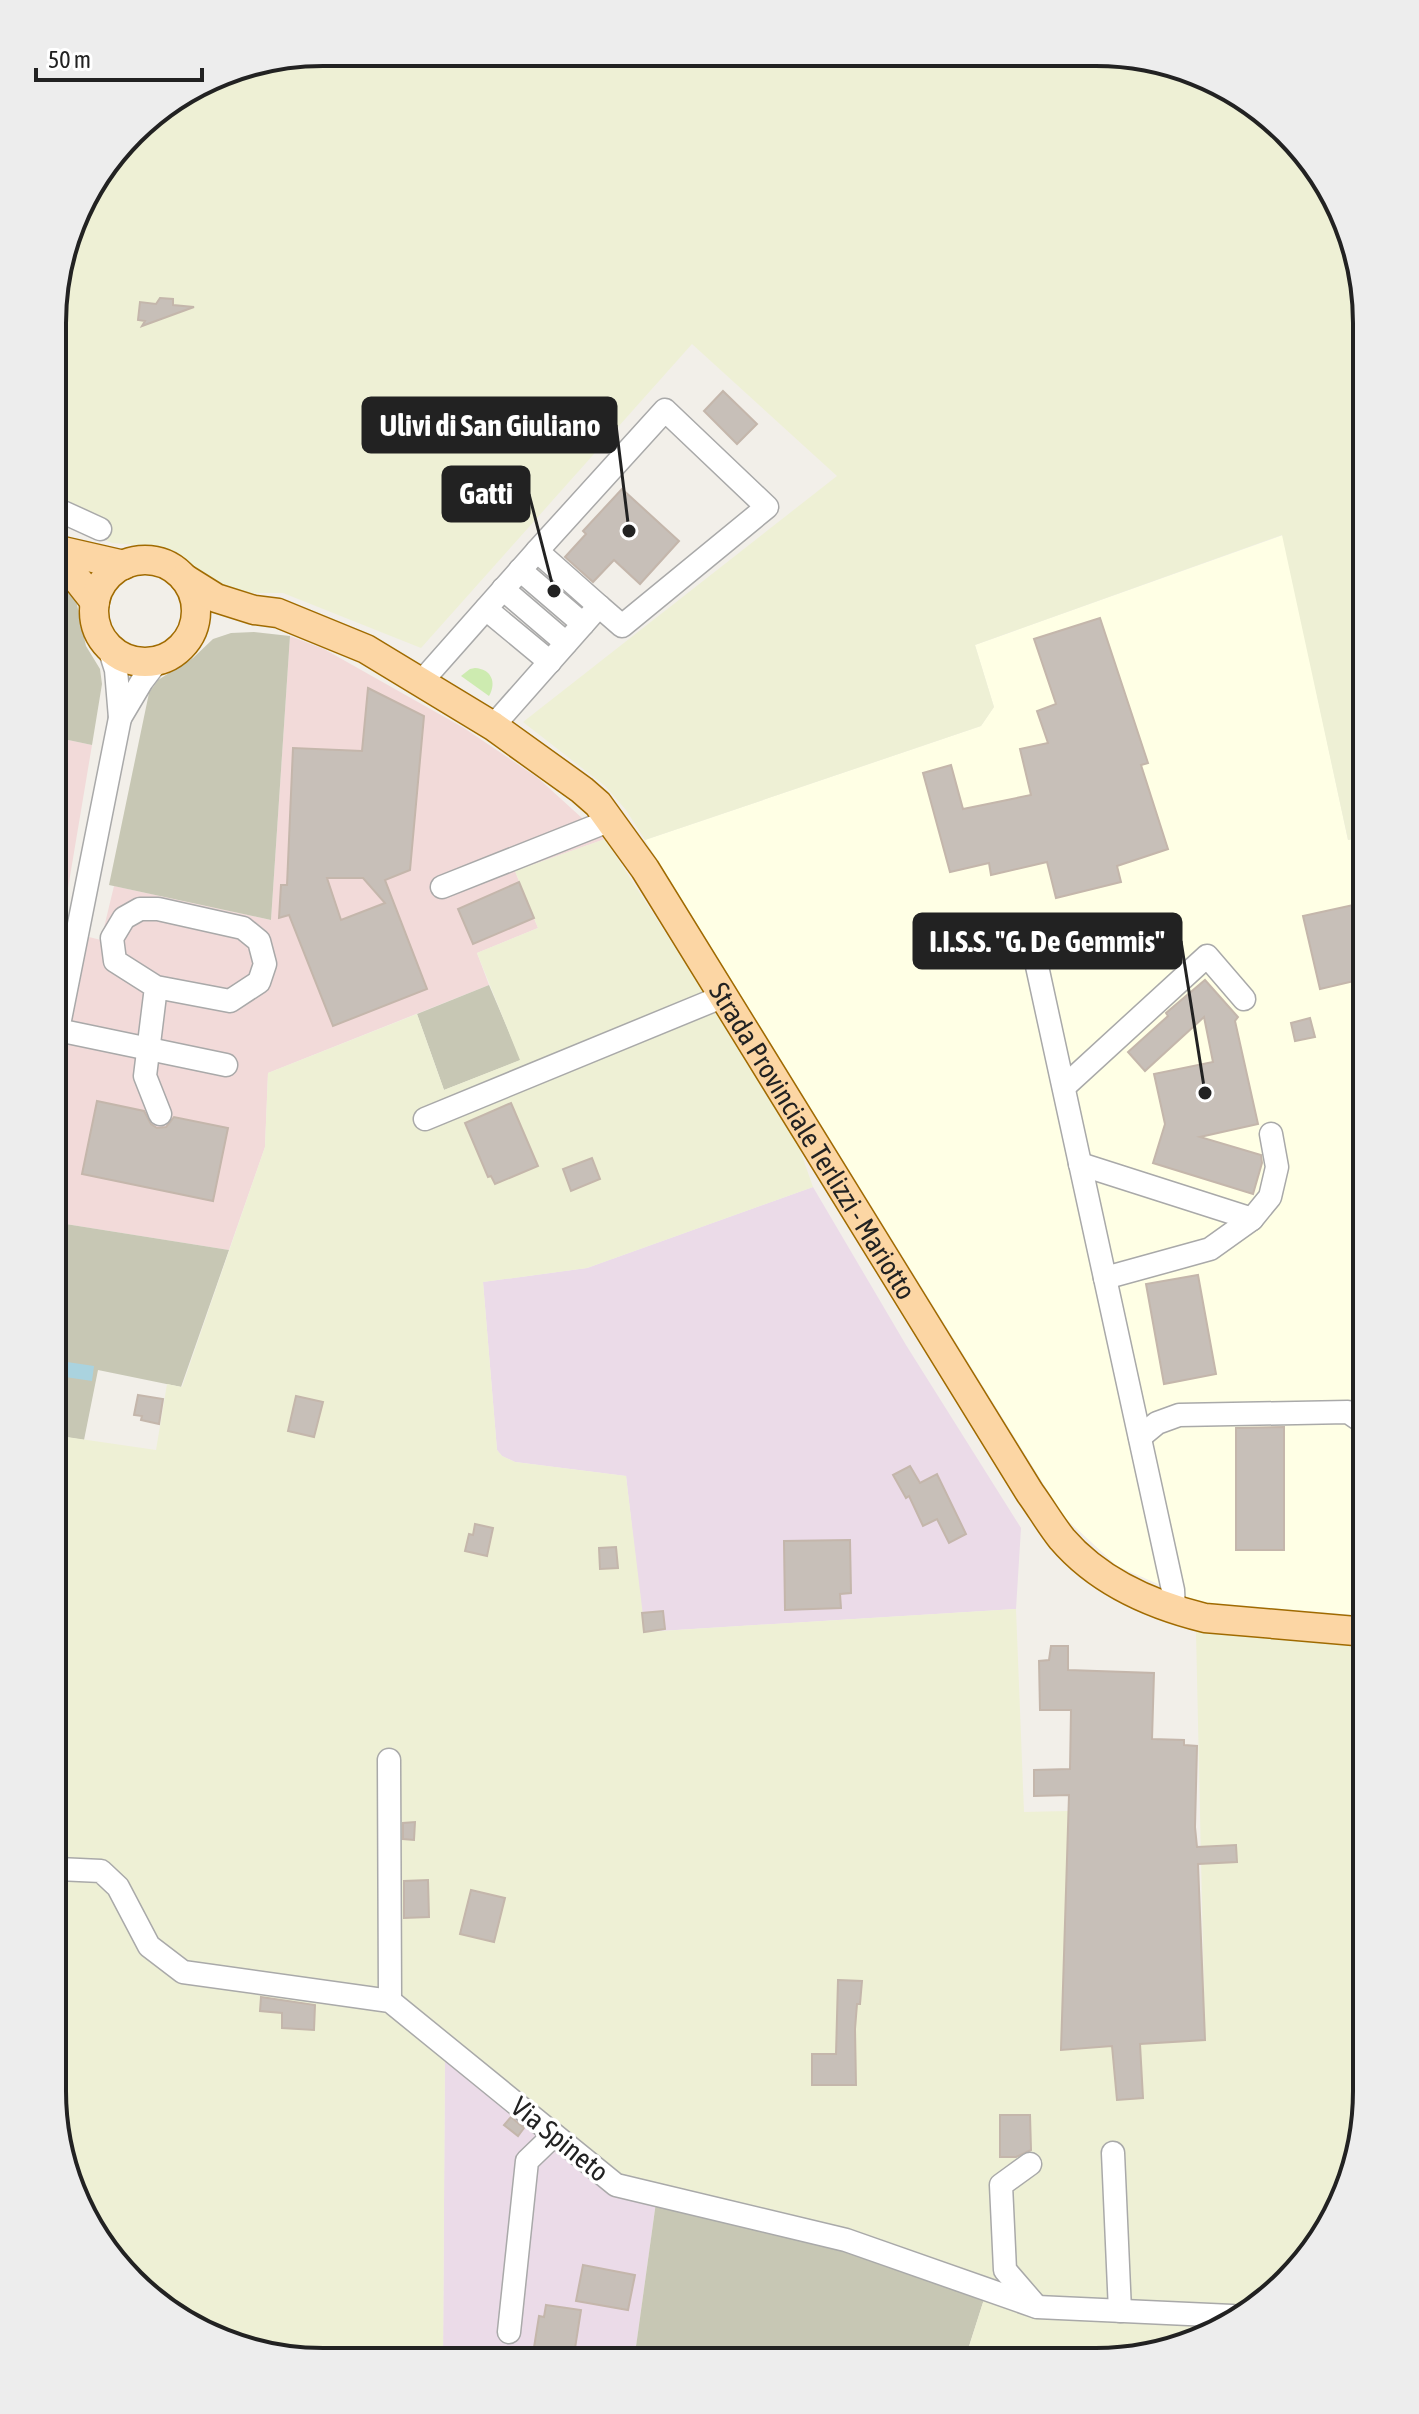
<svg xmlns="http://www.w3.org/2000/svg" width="1419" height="2414" font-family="'Asap Condensed',sans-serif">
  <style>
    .commercial { fill: #f2dad9 }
    .industrial { fill: #ebdbe8 }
    .education { fill: #ffffe5 }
    .construction { fill: #c7c7b4 }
    .farmland { fill: #eef0d5 }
    .grass { fill: #cdebb0 }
    .water { fill: #aad3df }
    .building { fill: #c7bfb8; stroke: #c4b6ab; stroke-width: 2; fill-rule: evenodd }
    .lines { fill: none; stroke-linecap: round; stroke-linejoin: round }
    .minor-casing { stroke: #a9a9a9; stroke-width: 25 }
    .major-casing { stroke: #a06b00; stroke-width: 31 }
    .minor { stroke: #fff; stroke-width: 22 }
    .major { stroke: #fcd6a4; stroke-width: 28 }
    .labels { text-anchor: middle; stroke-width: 7; stroke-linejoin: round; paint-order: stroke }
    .street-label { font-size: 28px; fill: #222; stroke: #fff }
    .rim { fill: none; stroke: #222; stroke-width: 4 }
    .leader { fill: none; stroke: #222; stroke-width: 3 }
    .callout-dot { fill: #222; stroke: #fff; stroke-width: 3 }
    .callout { fill: #222; stroke: #222; stroke-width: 3 }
    .callout-label { font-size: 30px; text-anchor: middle; font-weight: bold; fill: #fff }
  </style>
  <rect width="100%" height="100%" fill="#f2efe9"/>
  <polygon class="commercial" points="290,636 324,649 464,728 538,778 605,839 515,871 538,928 477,953 489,985 268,1073 265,1147 229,1250 53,1222 54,737 92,745 61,930 101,940 114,886 271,920"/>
  <g class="industrial">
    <polygon points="813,1187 906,1345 1021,1528 1016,1609 644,1632 626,1476 515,1462 502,1456 497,1450 483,1282 587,1268"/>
    <polygon points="445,2046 657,2195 634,2361 443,2360"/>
  </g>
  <polygon class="education" points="1283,535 1348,840 1367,837 1367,1616 1199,1602 1117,1566 1064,1517 645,840 981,726 994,707 975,645"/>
  <g class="construction">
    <polygon points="54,573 67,584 76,600 86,646 100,669 102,684 92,745 54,737"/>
    <polygon points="254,632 290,636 271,920 109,885 149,693 158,680 193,658 213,639 231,633"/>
    <polygon points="489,985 521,1060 444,1090 417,1014"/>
    <polygon points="53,1222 229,1250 181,1387 98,1370 84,1440 53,1435"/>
    <polygon points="657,2195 987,2290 964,2362 634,2361"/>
  </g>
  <g class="farmland">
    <polygon points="323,52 1131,54 1261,108 1347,220 1367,323 1367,837 1348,840 1282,535 975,645 994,707 981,726 645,840 626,810 605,786 523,722 837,476 692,344 421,648 283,593 234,593 201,573 176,552 159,547 112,543 90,533 54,505 54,288 80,203 144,120 220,72"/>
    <polygon points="605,839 710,1002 799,1147 813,1187 587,1268 483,1282 497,1450 502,1456 515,1462 626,1476 645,1632 1016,1609 1024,1812 1068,1811 1062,2050 1205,2040 1196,1632 1367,1646 1366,2109 1352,2178 1311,2255 1199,2342 1096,2362 964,2362 987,2290 616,2185 445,2047 443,2360 288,2360 159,2306 72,2194 52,2091 53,1435 156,1450 167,1384 182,1387 265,1147 268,1073 417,1014 444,1090 520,1060 477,953 538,928 515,871"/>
  </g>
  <path class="grass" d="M475,668C491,669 497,682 489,696L461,676L470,669Z"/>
  <polygon class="water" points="67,1362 94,1366 92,1381 65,1377"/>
  <g class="building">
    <polygon points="160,298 173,299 173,305 194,307 142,326 145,321 138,320 140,302 156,304"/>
    <polygon points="723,391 757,424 737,444 704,411"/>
    <polygon points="622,489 679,541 640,584 614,560 593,582 565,557 586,534 583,531"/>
    <polygon points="1100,618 1148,763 1141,765 1168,849 1117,866 1121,882 1056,898 1047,862 991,875 989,863 950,872 923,773 951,765 963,809 1031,795 1020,749 1048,743 1037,711 1056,704 1034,639"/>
    <path d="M368,688L424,716L410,870L385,880L427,989L333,1026L289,915L279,918L281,885H287L293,748L362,751ZM327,878H363L385,903L341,920Z"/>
    <polygon points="519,882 534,918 473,944 458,909"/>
    <polygon points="1367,902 1367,978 1320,989 1303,916"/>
    <polygon points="1205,980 1238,1017 1235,1021 1258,1124 1200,1137 1261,1155 1262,1163 1253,1194 1153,1163 1165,1124 1154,1074 1213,1062 1204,1017 1145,1071 1128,1052 1168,1016 1166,1013"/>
    <polygon points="1310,1018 1315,1037 1295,1041 1291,1023"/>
    <polygon points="97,1101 144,1111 151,1124 157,1128 166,1127 174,1117 228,1128 213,1201 82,1174"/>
    <polygon points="511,1103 538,1166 495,1184 491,1176 488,1177 465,1123"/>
    <polygon points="592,1158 600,1179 571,1191 563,1169"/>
    <polygon points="1198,1275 1216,1374 1164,1384 1146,1284"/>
    <polygon points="138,1395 163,1399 159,1424 141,1420 142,1416 134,1415"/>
    <polygon points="296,1396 323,1402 314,1437 288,1431"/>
    <polygon points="1284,1427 1284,1550 1236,1550 1236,1428"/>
    <polygon points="910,1466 920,1483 937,1474 966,1534 949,1543 937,1519 923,1526 909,1496 906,1498 893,1475"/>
    <polygon points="475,1524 493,1528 487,1556 465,1551 469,1534 473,1535"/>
    <polygon points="850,1540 851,1593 840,1594 841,1608 785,1610 784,1541"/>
    <polygon points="616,1547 618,1568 600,1569 599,1548"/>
    <polygon points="663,1611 665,1629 644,1632 642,1613"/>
    <polygon points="1051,1646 1068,1646 1068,1670 1154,1673 1152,1739 1184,1740 1184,1745 1197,1746 1195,1827 1197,1847 1236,1845 1237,1862 1198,1864 1205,2040 1140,2044 1143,2098 1117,2100 1112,2046 1061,2050 1069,1795 1034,1796 1034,1770 1070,1769 1071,1710 1040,1710 1039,1661 1049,1660"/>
    <polygon points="415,1822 414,1840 403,1839 403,1823"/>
    <polygon points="428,1880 429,1917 404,1918 404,1881"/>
    <polygon points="471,1890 505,1898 494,1942 460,1934"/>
    <polygon points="838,1980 862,1981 860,2004 857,2004 855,2029 856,2085 812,2085 812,2054 836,2054"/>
    <polygon points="261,1997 315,2005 314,2030 282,2028 282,2013 260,2011"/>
    <polygon points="1000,2115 1030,2115 1031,2150 1016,2157 1000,2157"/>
    <polygon points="511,2117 524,2128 518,2136 504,2125"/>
    <polygon points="583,2265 635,2275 628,2310 576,2301"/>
    <polygon points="546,2305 581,2310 573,2361 532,2360 539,2316 544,2317"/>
  </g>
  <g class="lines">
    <g class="minor-casing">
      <g id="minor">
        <polyline points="54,508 100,529"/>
        <polyline points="537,551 665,410 767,507 622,626 599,606"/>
        <polyline points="520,570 583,624"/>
        <polyline points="503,589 566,643"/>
        <polyline points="486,609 550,662"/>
        <polyline points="422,681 537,551 599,606 493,726"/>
        <polyline points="120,718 142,681 158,660"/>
        <polyline points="442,887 611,820"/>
        <polyline points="1030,934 1173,1590 1174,1609"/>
        <polyline points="156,987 230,1001 259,982 265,964 259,941 243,928 158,909 140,909 124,918 112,938 115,961 156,987 145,1076 160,1114"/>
        <polyline points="53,1029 226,1065"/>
        <polyline points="53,1055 120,718 116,670 109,648"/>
        <polyline points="1064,1087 1207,956 1244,999"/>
        <polyline points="425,1119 724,996"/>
        <polyline points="1080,1164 1252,1219 1270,1197 1277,1167 1271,1134"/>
        <polyline points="1105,1278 1210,1249 1252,1219"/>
        <polyline points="1140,1437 1157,1423 1179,1415 1348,1412 1367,1425"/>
        <polyline points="389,1760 390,2001"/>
        <polyline points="52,1872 58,1869 101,1871 118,1887 149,1946 183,1972 390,2001 616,2185 846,2240 1037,2307 1232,2316"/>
        <polyline points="1113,2153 1120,2311"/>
        <polyline points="1030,2164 1001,2185 1005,2270 1036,2306"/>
        <polyline points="509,2332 527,2161 554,2135"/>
      </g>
    </g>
    <g class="major-casing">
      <g id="major">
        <polyline points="54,549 124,565"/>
        <polyline points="54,550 95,602"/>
        <circle cx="145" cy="611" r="51"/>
        <path id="s1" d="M184,578L216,598L254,610L278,613L366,649L493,726L582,790L598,804L645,869L1030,1493C1041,1508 1050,1524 1062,1539C1098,1581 1152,1605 1205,1618L1367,1632"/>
      </g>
    </g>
    <use href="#minor" class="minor"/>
    <use href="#major" class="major"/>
  </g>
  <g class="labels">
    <g class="street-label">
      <text dy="10" stroke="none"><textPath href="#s1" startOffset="876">Strada Provinciale Terlizzi - Mariotto</textPath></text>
      <text transform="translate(560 2139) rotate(39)" y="10">Via Spineto</text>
    </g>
  </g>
  <path d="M0 0H1419V2414H0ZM323 66H1096A257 257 0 0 1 1353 323V2091A257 257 0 0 1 1096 2348H323A257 257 0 0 1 66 2091V323A257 257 0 0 1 323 66Z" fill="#ededed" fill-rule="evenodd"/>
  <path class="rim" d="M323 66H1096A257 257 0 0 1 1353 323V2091A257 257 0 0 1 1096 2348H323A257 257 0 0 1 66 2091V323A257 257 0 0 1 323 66Z"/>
  <path class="leader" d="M629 531L616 425M554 591L529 494M1205 1093L1181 941"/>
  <g class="callout-dot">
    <circle cx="629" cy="531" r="8"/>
    <circle cx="554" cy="591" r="8"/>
    <circle cx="1205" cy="1093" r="8"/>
  </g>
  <g class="callout">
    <rect x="363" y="398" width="253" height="54" rx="8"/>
    <rect x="443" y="467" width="86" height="54" rx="8"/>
    <rect x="914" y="914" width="267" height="54" rx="8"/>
  </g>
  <g class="callout-label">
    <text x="490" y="436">Ulivi di San Giuliano</text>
    <text x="486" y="504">Gatti</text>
    <text x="1047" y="952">I.I.S.S. "G. De Gemmis"</text>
  </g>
  <path d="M36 68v12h166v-12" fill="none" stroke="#222222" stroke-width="4"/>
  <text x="48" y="68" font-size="24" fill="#222222" stroke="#ffffff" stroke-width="6" paint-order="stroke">50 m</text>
</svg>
